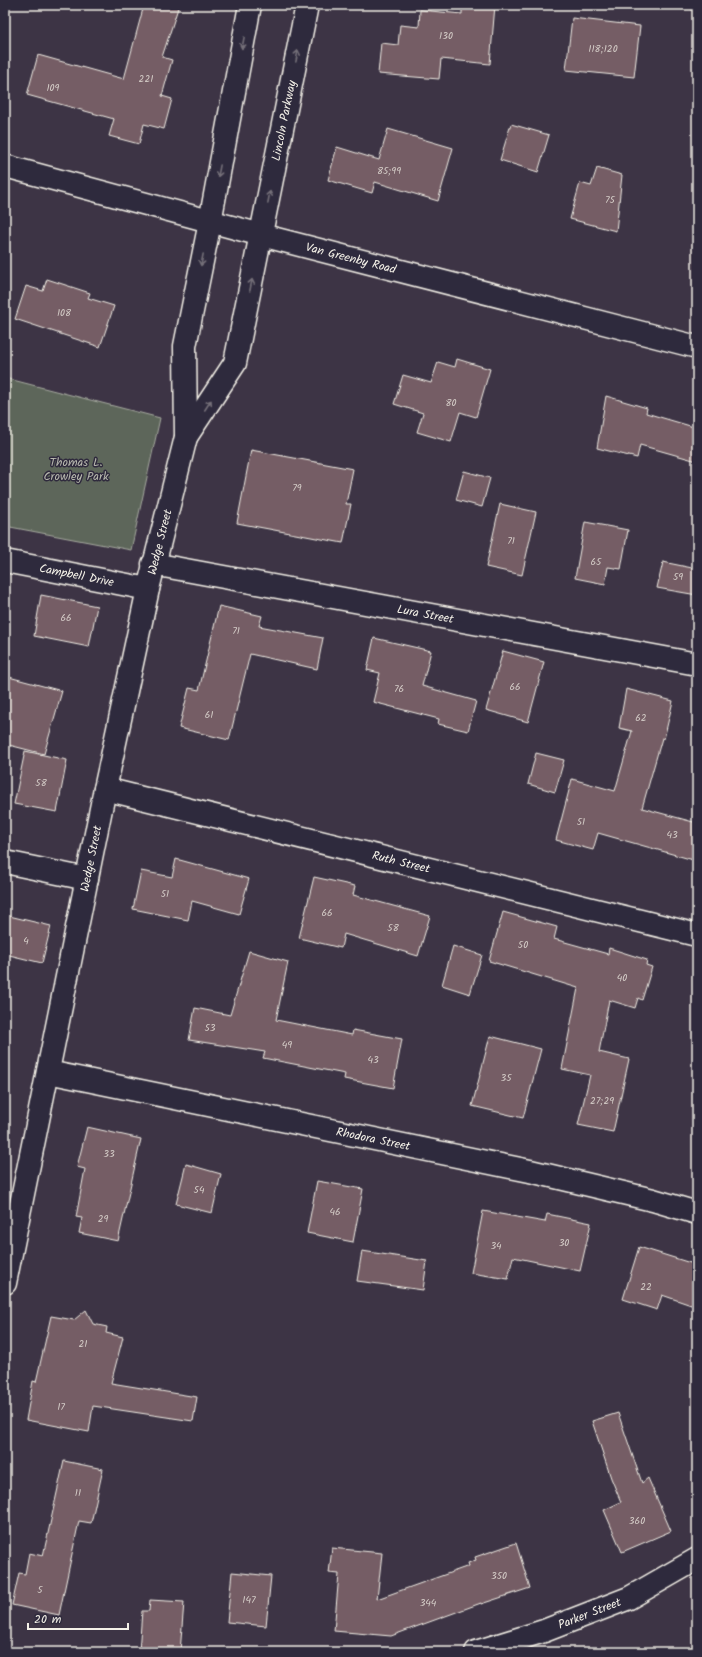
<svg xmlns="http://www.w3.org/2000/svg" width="702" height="1657" font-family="Kalam,sans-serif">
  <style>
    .green { fill: #5d665a; stroke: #a8aca1 }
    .building { fill: #755d65; stroke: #f4f1e8 }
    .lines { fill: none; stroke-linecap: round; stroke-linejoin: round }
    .minor-casing { stroke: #f4f1e8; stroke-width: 25 }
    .tertiary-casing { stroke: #f4f1e8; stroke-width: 25 }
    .minor { stroke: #2f2a3d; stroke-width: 22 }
    .tertiary { stroke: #2f2a3d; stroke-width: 22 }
    .oneway { stroke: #747079 }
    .labels { text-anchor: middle; stroke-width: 3; stroke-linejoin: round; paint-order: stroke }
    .number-label { font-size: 10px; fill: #d4ccc7 }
    .street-label { font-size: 12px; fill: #f4f1e8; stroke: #2f2a3d }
    .park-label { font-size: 12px; fill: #b8b9af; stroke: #2f2a3d }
  </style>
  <rect width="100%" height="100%" fill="#3d3445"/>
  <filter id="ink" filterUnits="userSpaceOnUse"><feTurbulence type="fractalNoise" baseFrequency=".025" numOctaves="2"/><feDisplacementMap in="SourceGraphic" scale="8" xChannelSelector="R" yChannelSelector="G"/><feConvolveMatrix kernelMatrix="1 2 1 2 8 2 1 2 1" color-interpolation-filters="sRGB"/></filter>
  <g filter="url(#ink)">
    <polygon class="green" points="5,378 160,418 131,550 5,526"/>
    <g class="building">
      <polygon points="144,5 179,5 162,57 172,60 162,96 172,99 164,129 144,124 139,144 109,136 114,119 27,95 38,55 124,79"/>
      <polygon points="462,5 495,5 490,64 441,59 439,79 378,74 381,43 398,45 400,25 419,27 420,10 462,14"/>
      <polygon points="572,18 640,26 634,77 566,70"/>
      <polygon points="511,124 549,135 538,172 500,160"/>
      <polygon points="388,129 453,148 438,201 375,182 372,193 328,180 337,147 379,160"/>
      <polygon points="597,168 622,175 616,231 570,219 580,183 591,186"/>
      <polygon points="47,279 90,293 88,298 114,306 100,347 15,319 26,286 43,291"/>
      <polygon points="457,359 490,369 476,417 460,412 451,442 417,432 423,413 394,404 403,375 431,383 438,362 455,367"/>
      <polygon points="606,396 647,408 646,413 697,428 697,461 640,445 637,458 597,448"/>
      <polygon points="251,450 353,469 346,504 351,504 343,543 237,523"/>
      <polygon points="464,471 490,478 482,507 456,500"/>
      <polygon points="500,504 536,512 522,575 486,567"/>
      <polygon points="585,522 628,530 621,569 608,567 605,584 575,578"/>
      <polygon points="663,562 697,569 697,595 657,588"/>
      <polygon points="41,595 97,606 89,647 34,636"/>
      <polygon points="219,606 262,616 259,626 323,638 317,669 250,654 229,740 179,728 189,688 199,690"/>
      <polygon points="374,638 431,651 422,686 476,701 468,731 438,724 439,719 373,702 380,673 367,670"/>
      <polygon points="503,651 544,662 528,722 486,710"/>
      <polygon points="5,676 62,691 44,754 5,744"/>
      <polygon points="626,689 673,701 664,739 662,738 642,808 697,823 697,861 598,833 593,850 556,840 572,779 615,791 632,731 619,728"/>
      <polygon points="25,751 67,760 57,812 14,804"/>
      <polygon points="536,753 564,760 555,792 528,784"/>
      <polygon points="176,859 249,879 239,914 192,901 188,920 133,909 141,871 172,877"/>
      <polygon points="314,877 355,886 353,895 430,916 418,956 344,934 341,948 299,938"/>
      <polygon points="503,912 557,927 554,939 608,954 609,948 647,960 646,965 652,967 642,1000 638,998 635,1008 609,1000 599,1052 629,1059 613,1132 578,1125 590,1075 562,1069 578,988 489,961"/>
      <polygon points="5,915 51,926 42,963 5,954"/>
      <polygon points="453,946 482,955 470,994 442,985"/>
      <polygon points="249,951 288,962 276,1020 352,1035 353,1030 402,1039 393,1088 344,1079 345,1074 263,1058 265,1052 189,1040 195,1008 230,1015"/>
      <polygon points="490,1036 541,1049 523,1118 472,1106"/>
      <polygon points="87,1127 141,1139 118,1241 79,1233 82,1218 76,1217 85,1169 77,1167"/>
      <polygon points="186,1164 221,1174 212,1213 176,1204"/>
      <polygon points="317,1181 363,1189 353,1242 307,1233"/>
      <polygon points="483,1211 545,1222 547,1214 591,1223 580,1271 513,1257 508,1279 471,1273"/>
      <polygon points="639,1247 697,1265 697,1307 662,1295 657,1310 623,1299"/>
      <polygon points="362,1251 427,1261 423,1290 357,1281"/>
      <polygon points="86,1310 93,1324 107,1327 106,1333 123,1337 111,1383 197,1397 193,1421 93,1406 89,1432 26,1420 33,1381 36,1382 51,1316 74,1320"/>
      <polygon points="618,1413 642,1483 648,1478 671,1531 622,1552 604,1510 621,1502 611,1478 592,1421"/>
      <polygon points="64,1461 103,1469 91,1523 79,1521 59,1615 12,1605 19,1573 25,1574 29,1553 43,1556"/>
      <polygon points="516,1543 530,1588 481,1604 481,1603 391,1636 334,1631 339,1574 329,1573 332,1548 382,1553 377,1599 469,1566 468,1563 476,1560 475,1557"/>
      <polygon points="232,1572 271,1576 266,1626 227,1622"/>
      <polygon points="150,1600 184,1602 180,1652 139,1652 142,1611 149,1611"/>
    </g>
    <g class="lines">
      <g class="minor-casing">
        <g id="minor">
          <path id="s1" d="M5,166L261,235L697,347"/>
          <path id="s2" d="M5,561L148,589"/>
          <path id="s3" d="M153,564L697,664"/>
          <path id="s4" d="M105,789L697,935"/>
          <polyline points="5,862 87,879"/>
          <path id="s5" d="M48,1072L530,1171L653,1200L697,1213"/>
        </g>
      </g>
      <g class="tertiary-casing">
        <g id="tertiary">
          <path id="s6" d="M186,437L235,363L307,5"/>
          <path id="s7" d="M5,1283L105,789L148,589L186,437L185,346L210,222L250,5"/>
          <path id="s8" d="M476,1652L544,1631L629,1598L697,1559"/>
        </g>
      </g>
      <use href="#minor" class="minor"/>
      <use href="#tertiary" class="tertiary"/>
    </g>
    <defs><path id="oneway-shaft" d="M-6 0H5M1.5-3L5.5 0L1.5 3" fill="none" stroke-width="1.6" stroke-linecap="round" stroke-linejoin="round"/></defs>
    <g class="oneway">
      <use href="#oneway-shaft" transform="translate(243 43) rotate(101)"/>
      <use href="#oneway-shaft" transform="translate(297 56) rotate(-79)"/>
      <use href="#oneway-shaft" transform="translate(219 171) rotate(101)"/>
      <use href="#oneway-shaft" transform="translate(269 197) rotate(-79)"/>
      <use href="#oneway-shaft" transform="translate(202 260) rotate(101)"/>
      <use href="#oneway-shaft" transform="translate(251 285) rotate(-79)"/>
      <use href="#oneway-shaft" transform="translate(208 405) rotate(-57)"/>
    </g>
  </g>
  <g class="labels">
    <g class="number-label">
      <text x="446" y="39">130</text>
      <text x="603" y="52">118;120</text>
      <text x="146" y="82">221</text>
      <text x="53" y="91">109</text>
      <text x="389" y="174">85;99</text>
      <text x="610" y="203">75</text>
      <text x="64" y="316">108</text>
      <text x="451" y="406">80</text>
      <text x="297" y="491">79</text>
      <text x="511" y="544">71</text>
      <text x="596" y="565">65</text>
      <text x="678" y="580">59</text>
      <text x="66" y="621">66</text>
      <text x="236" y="634">71</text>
      <text x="515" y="690">66</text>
      <text x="399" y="692">76</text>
      <text x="209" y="718">61</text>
      <text x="641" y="721">62</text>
      <text x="41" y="786">58</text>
      <text x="581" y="825">51</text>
      <text x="672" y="838">43</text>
      <text x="165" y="897">51</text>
      <text x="327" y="916">66</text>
      <text x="393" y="931">58</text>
      <text x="26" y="944">4</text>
      <text x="523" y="948">50</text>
      <text x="622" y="981">40</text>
      <text x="210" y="1031">53</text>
      <text x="287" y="1048">49</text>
      <text x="373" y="1063">43</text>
      <text x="506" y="1081">35</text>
      <text x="602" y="1104">27;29</text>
      <text x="109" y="1157">33</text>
      <text x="199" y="1193">54</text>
      <text x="335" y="1215">46</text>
      <text x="103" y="1222">29</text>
      <text x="564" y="1246">30</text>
      <text x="496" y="1249">34</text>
      <text x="646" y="1290">22</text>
      <text x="83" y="1347">21</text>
      <text x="61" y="1410">17</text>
      <text x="78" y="1496">11</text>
      <text x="637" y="1524">360</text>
      <text x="499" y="1579">350</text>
      <text x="40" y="1593">5</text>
      <text x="249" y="1603">147</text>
      <text x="428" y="1606">344</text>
    </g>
    <g class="street-label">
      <text dy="4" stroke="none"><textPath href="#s6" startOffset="336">Lincoln Parkway</textPath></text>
      <text dy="4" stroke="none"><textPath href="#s1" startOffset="358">Van Greenby Road</textPath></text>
      <text dy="4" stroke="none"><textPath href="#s7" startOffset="757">Wedge Street</textPath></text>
      <text dy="4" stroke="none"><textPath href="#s2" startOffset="73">Campbell Drive</textPath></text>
      <text dy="4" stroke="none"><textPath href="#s3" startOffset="277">Lura Street</textPath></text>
      <text dy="4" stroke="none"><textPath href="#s7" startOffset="433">Wedge Street</textPath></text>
      <text dy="4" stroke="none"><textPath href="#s4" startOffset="305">Ruth Street</textPath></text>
      <text dy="4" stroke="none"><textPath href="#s5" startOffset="332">Rhodora Street</textPath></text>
      <text dy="4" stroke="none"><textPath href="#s8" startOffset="120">Parker Street</textPath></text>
    </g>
    <g class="park-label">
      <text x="76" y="466">Thomas L.<tspan x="76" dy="14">Crowley Park</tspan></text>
    </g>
  </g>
  <rect width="702" height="1657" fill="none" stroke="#2f2a3d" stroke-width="20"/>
  <rect x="10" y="10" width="682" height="1637" fill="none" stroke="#f4f1e8" stroke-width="1.5" filter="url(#ink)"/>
  <path d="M28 1623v6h100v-6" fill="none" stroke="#f4f1e8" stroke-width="2"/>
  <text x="34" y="1623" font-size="12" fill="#f4f1e8" stroke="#2f2a3d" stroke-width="3" paint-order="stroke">20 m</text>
</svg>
